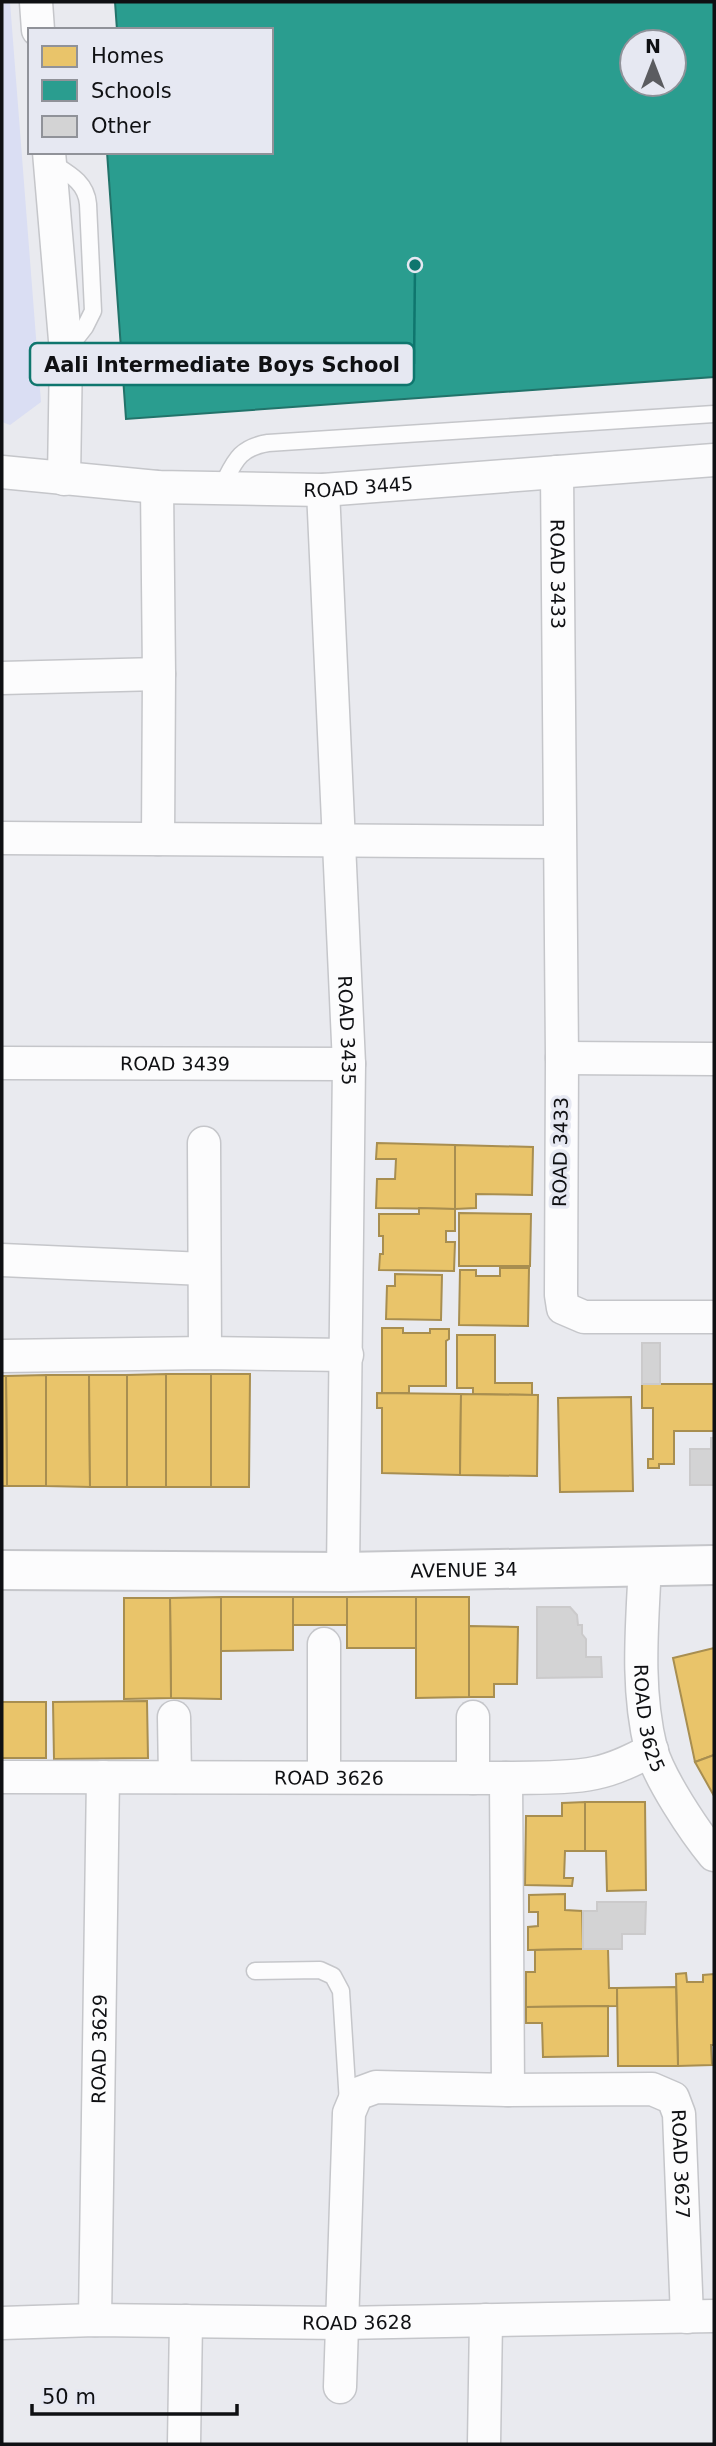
<svg xmlns="http://www.w3.org/2000/svg" width="716" height="2446" font-family="'DejaVu Sans',sans-serif">
  <style>
    .green { fill: #dadef3 }
    .homes { fill: #e9c46a; stroke: #a88e50; stroke-width: 2 }
    .schools { fill: #2a9d8f; stroke: #22736a; stroke-width: 2; fill-rule: evenodd }
    .building { fill: #d3d3d4; stroke: #cbcacb; stroke-width: 2 }
    .lines { fill: none; stroke-linecap: round; stroke-linejoin: round }
    .service-casing { stroke: #c5c6ca; stroke-width: 19 }
    .minor-casing { stroke: #c5c6ca; stroke-width: 35 }
    .tertiary-casing { stroke: #c5c6ca; stroke-width: 42 }
    .service { stroke: #fcfcfd; stroke-width: 16 }
    .minor { stroke: #fcfcfd; stroke-width: 32 }
    .tertiary { stroke: #fcfcfd; stroke-width: 38 }
    .labels { text-anchor: middle; stroke-width: 7; stroke-linejoin: round; paint-order: stroke }
    .street-label { font-size: 19px; fill: #0f1013; stroke: #e6e8f2 }
    .leader { fill: none; stroke: #0f766e; stroke-width: 2.5 }
    .callout-dot { fill: #0f766e; stroke: #e6e8f2; stroke-width: 2.5 }
    .callout { fill: #e6e8f2; stroke: #0f766e; stroke-width: 2.5 }
    .callout-label { font-size: 21px; text-anchor: middle; font-weight: bold; fill: #0f1013 }
  </style>
  <rect width="100%" height="100%" fill="#e9eaef"/>
  <polygon class="green" points="2,2 10,2 41,402 10,425 2,422"/>
  <g class="homes">
    <polygon points="377,1143 455,1145 455,1209 376,1208 377,1179 395,1179 396,1159 376,1159"/>
    <polygon points="455,1145 533,1147 532,1195 476,1194 476,1208 455,1209"/>
    <polygon points="419,1208 455,1209 455,1231 446,1231 446,1242 455,1242 454,1271 379,1270 380,1254 383,1254 383,1236 379,1236 379,1214 419,1214"/>
    <polygon points="459,1213 531,1214 530,1266 459,1266"/>
    <polygon points="500,1268 529,1268 528,1326 459,1325 460,1270 476,1270 476,1276 500,1276"/>
    <polygon points="395,1274 442,1275 441,1320 386,1319 387,1286 395,1286"/>
    <polygon points="382,1328 403,1328 403,1333 430,1333 430,1329 449,1329 449,1339 446,1341 446,1386 409,1386 409,1393 382,1393"/>
    <polygon points="457,1335 495,1335 495,1383 532,1383 532,1395 473,1394 473,1388 457,1388"/>
    <polygon points="166,1374 166,1487 127,1487 127,1375"/>
    <rect x="166" y="1374" width="45" height="113"/>
    <polygon points="211,1374 250,1374 249,1487 211,1487"/>
    <polygon points="46,1375 46,1486 7,1486 6,1376"/>
    <polygon points="46,1375 89,1375 90,1487 46,1486"/>
    <polygon points="89,1375 127,1375 127,1487 90,1487"/>
    <polygon points="2,1376 6,1376 7,1486 2,1486"/>
    <polygon points="642,1384 714,1384 714,1431 674,1431 674,1464 659,1464 659,1468 648,1468 648,1459 653,1459 653,1408 642,1408"/>
    <polygon points="377,1393 461,1394 460,1475 382,1473 382,1408 377,1408"/>
    <polygon points="461,1394 538,1395 537,1476 460,1475"/>
    <polygon points="631,1397 633,1491 560,1492 558,1398"/>
    <polygon points="221,1597 221,1699 171,1698 170,1598"/>
    <polygon points="221,1597 293,1597 293,1650 221,1651"/>
    <rect x="293" y="1597" width="54" height="28"/>
    <rect x="347" y="1597" width="69" height="51"/>
    <polygon points="416,1597 469,1597 469,1697 416,1698"/>
    <polygon points="124,1598 170,1598 171,1698 124,1699"/>
    <polygon points="469,1626 518,1627 517,1684 494,1684 494,1697 469,1697"/>
    <polygon points="714,1648 714,1755 695,1762 673,1658"/>
    <polygon points="147,1701 148,1758 54,1759 53,1702"/>
    <rect x="2" y="1702" width="44" height="56"/>
    <polygon points="714,1755 714,1796 695,1762"/>
    <polygon points="585,1802 585,1851 565,1851 564,1878 573,1878 572,1886 525,1885 526,1816 562,1816 562,1803"/>
    <polygon points="585,1802 645,1802 646,1890 607,1891 606,1851 585,1851"/>
    <polygon points="565,1894 565,1910 582,1911 583,1949 528,1950 528,1927 538,1926 538,1912 529,1912 529,1895"/>
    <polygon points="583,1949 608,1949 609,1988 617,1988 617,2006 526,2007 526,1972 535,1972 535,1950"/>
    <polygon points="686,1973 687,1982 703,1982 703,1975 714,1974 714,2045 711,2045 712,2065 678,2066 676,1974"/>
    <polygon points="676,1987 678,2066 618,2066 617,1988"/>
    <polygon points="608,2006 608,2056 543,2057 542,2023 526,2023 526,2007"/>
  </g>
  <path class="schools" d="M115,2H714V377L126,419L107,152H271V30H117ZM632,42H674V84H632Z"/>
  <g class="building">
    <rect x="642" y="1343" width="18" height="41"/>
    <polygon points="711,1438 714,1438 714,1485 690,1485 690,1449 711,1449"/>
    <polygon points="537,1607 570,1607 577,1615 578,1625 582,1625 582,1634 586,1639 586,1657 601,1657 602,1677 537,1678"/>
    <polygon points="597,1902 646,1902 645,1934 622,1934 622,1949 583,1949 583,1911 597,1911"/>
  </g>
  <g class="lines">
    <g class="service-casing">
      <g id="service">
        <path d="M49,161C67,173 86,181 88,204L93,311L85,327L67,350"/>
        <path d="M221,488C234,464 237,448 268,443L714,414"/>
        <polyline points="255,1971 320,1970 333,1976 341,1991 348,2103"/>
      </g>
    </g>
    <g class="minor-casing">
      <g id="minor">
        <polyline points="36,2 38,30"/>
        <polyline points="49,152 66,352 64,479"/>
        <path id="s1" d="M2,472L157,487L323,490L714,460"/>
        <path id="s2" d="M557,472L562,1058L561,1295L563,1308L584,1317H714"/>
        <polyline points="157,487 159,674 158,839"/>
        <path id="s3" d="M323,490L349,1064L343,1572"/>
        <polyline points="2,678 159,674"/>
        <polyline points="2,838 559,842"/>
        <polyline points="562,1058 714,1059"/>
        <path id="s4" d="M2,1063L349,1064"/>
        <polyline points="204,1143 205,1353"/>
        <polyline points="2,1260 204,1269"/>
        <polyline points="2,1356 205,1353 347,1355"/>
        <path id="s5" d="M645,1565C642,1627 636,1688 651,1749C659,1778 694,1831 714,1855"/>
        <polyline points="324,1644 324,1777"/>
        <polyline points="174,1717 175,1777"/>
        <path id="s6" d="M2,1777L506,1778C535,1777 567,1779 595,1773C615,1769 633,1760 652,1750"/>
        <polyline points="473,1778 473,1717"/>
        <path id="s7" d="M508,2090L652,2089L673,2098L679,2114L687,2317"/>
        <path id="s8" d="M95,2320L103,1777"/>
        <path id="s9" d="M2,2323L95,2320L341,2323L714,2316"/>
        <polyline points="340,2387 349,2113 357,2094 376,2087 508,2090 506,1778"/>
        <polyline points="184,2444 186,2321"/>
        <polyline points="484,2444 486,2320"/>
      </g>
    </g>
    <g class="tertiary-casing">
      <g id="tertiary">
        <path id="s10" d="M2,1570L343,1572L714,1565"/>
      </g>
    </g>
    <use href="#service" class="service"/>
    <use href="#minor" class="minor"/>
    <use href="#tertiary" class="tertiary"/>
  </g>
  <g class="labels">
    <g class="street-label">
      <text dy="7" stroke="none"><textPath href="#s1" startOffset="357">ROAD 3445</textPath></text>
      <text dy="7" stroke="none"><textPath href="#s2" startOffset="102">ROAD 3433</textPath></text>
      <text dy="7" stroke="none"><textPath href="#s3" startOffset="541">ROAD 3435</textPath></text>
      <text dy="7" stroke="none"><textPath href="#s4" startOffset="173">ROAD 3439</textPath></text>
      <text transform="translate(560 1152) rotate(-89)" y="7">ROAD 3433</text>
      <text dy="7" stroke="none"><textPath href="#s10" startOffset="462">AVENUE 34</textPath></text>
      <text dy="7" stroke="none"><textPath href="#s5" startOffset="154">ROAD 3625</textPath></text>
      <text dy="7" stroke="none"><textPath href="#s6" startOffset="327">ROAD 3626</textPath></text>
      <text dy="7" stroke="none"><textPath href="#s8" startOffset="271">ROAD 3629</textPath></text>
      <text dy="7" stroke="none"><textPath href="#s7" startOffset="234">ROAD 3627</textPath></text>
      <text dy="7" stroke="none"><textPath href="#s9" startOffset="355">ROAD 3628</textPath></text>
    </g>
  </g>
  <path class="leader" d="M415 265L414 364"/>
  <circle class="callout-dot" cx="415" cy="265" r="7"/>
  <rect class="callout" x="30" y="343" width="384" height="42" rx="7"/>
  <g class="callout-label">
    <text x="222" y="372">Aali Intermediate Boys School</text>
  </g>
  <rect width="716" height="2446" fill="none" stroke="#0f1013" stroke-width="7"/>
  <rect x="28" y="28" width="245" height="126" fill="#e6e8f2" stroke="#909299" stroke-width="2"/>
  <rect x="42" y="46" width="35" height="21" fill="#e9c46a" stroke="#909299" stroke-width="2"/>
  <text x="91" y="63" font-size="21" fill="#0f1013">Homes</text>
  <rect x="42" y="80" width="35" height="21" fill="#2a9d8f" stroke="#909299" stroke-width="2"/>
  <text x="91" y="98" font-size="21" fill="#0f1013">Schools</text>
  <rect x="42" y="116" width="35" height="21" fill="#d3d3d4" stroke="#909299" stroke-width="2"/>
  <text x="91" y="133" font-size="21" fill="#0f1013">Other</text>
  <g transform="translate(653 63)"><circle r="33" fill="#e6e8f2" stroke="#909299" stroke-width="2"/>
  <path d="M0-5L12 26L0 18L-12 26Z" fill="#5b5c60"/>
  <text y="-10" font-size="19" font-weight="bold" text-anchor="middle" fill="#0f1013">N</text>
  </g>
  <path d="M32 2404v10h205v-10" fill="none" stroke="#0f1013" stroke-width="3.5"/>
  <text x="42" y="2404" font-size="21" fill="#0f1013" stroke="#e6e8f2" stroke-width="5" paint-order="stroke">50 m</text>
</svg>
